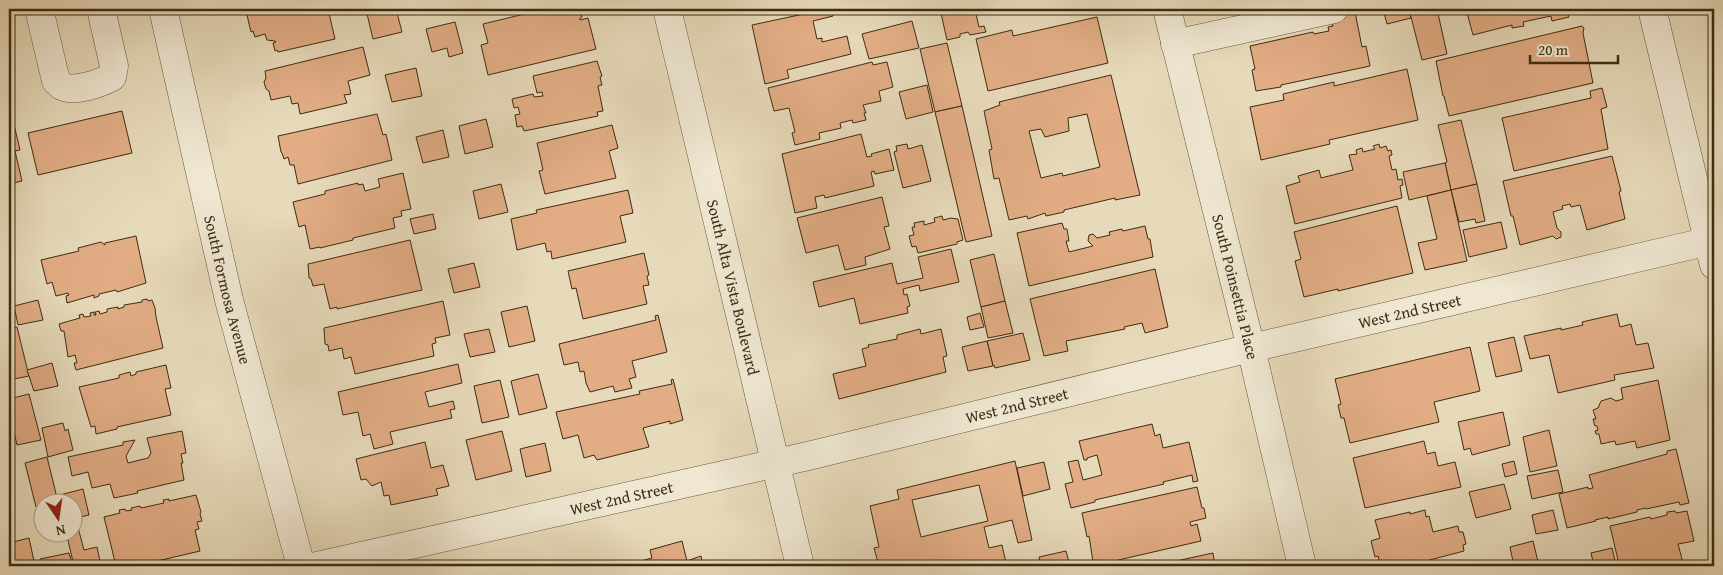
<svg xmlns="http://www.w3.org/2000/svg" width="1723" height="575" font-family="'Gentium Book Plus',serif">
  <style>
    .building { fill: #e2ad85; stroke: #3d2c12; fill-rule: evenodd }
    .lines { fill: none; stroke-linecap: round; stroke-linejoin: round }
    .minor-casing { stroke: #68583c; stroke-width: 29 }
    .minor { stroke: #efe7d2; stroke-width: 28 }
    .labels { text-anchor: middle; stroke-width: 4; stroke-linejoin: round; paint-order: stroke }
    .street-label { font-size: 16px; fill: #3d2c12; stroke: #efe7d2 }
  </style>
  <rect width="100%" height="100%" fill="#e7daba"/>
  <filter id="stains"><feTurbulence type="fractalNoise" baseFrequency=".004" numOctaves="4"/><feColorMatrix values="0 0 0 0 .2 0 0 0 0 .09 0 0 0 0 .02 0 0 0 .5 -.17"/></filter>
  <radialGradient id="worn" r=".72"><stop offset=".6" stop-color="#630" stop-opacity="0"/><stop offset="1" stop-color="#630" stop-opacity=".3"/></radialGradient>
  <g class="building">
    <polygon points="248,9 328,9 335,39 278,52 277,50 275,51 273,43 276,42 275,41 267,40 265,34 255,37 253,31 251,32 246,11 248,11"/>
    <polygon points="375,9 396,9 402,32 373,39 367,14 376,12"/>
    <polygon points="545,9 580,9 582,17 580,18 580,20 588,18 596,49 488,75 481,45 488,43 483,24"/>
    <polygon points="827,9 831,9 833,16 813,21 817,39 822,38 822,42 847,36 851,54 787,70 789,78 765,84 752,25"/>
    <polygon points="940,9 996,9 976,14 979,27 984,26 986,32 970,35 968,32 960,34 960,37 947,40"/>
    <polygon points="1064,9 1083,9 1065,13"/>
    <polygon points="1383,9 1409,9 1411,18 1387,24"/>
    <polygon points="1409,9 1437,9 1447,54 1422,60"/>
    <polygon points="1466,9 1578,9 1578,10 1568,13 1569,17 1552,21 1551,16 1523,22 1524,26 1512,28 1512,25 1473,35"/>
    <polygon points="1355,12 1362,47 1366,46 1370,66 1281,85 1281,87 1256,91 1252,70 1255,69 1250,46 1313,32 1314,34 1329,31 1328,27 1333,26 1331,18"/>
    <polygon points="1097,17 1108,63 988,91 976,39 1012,30 1013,36"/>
    <polygon points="912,21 919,48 869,59 862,34"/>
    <polygon points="455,22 463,53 449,57 447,48 432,52 426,29"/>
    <polygon points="1582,26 1584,28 1583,33 1593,83 1449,116 1444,96 1443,96 1436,61"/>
    <polygon points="947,43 962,106 935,112 920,49"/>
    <polygon points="363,47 370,75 348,81 351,94 344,95 347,103 300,114 298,103 292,104 290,96 271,100 269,91 266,89 264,82 266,78 265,71"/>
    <polygon points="597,61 602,76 600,77 602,85 598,86 603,111 597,112 598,116 524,131 522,126 517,127 515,115 520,114 518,107 514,108 512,99 533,94 534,97 543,96 542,92 537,93 533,76"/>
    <polygon points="872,62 873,65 887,62 893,87 879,91 881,101 863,105 866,113 864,113 866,120 853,123 852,120 840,123 841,128 819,133 820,139 795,145 792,133 795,132 789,108 774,111 768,88"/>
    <polygon points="416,68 422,96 392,102 385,75"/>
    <polygon points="1407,69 1418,120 1329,140 1330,144 1261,160 1250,107 1284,100 1283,94 1334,82 1334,86"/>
    <path d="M1111,75L1140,195L1115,200V198L1064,210V212L1046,216L1045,213L1028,219L1027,216L1009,220L999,178L994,179L989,150L992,149L984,111L1000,105L999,102ZM1087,114L1100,167L1063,176L1062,173L1041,178L1029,131L1041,129L1045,137L1069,131L1068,118Z"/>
    <polygon points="927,85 933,112 906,119 899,92"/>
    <polygon points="1602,88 1607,107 1601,109 1608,149 1514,171 1502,118 1591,98 1590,91"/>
    <polygon points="9,103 20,150 15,151 22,181 9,184"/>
    <polygon points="962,106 992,236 966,242 935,112"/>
    <polygon points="122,111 132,153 38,175 28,133"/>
    <polygon points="377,114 383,135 386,134 392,160 298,184 294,165 290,165 288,157 284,159 282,153 281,152 278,136"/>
    <polygon points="486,119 493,147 465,154 459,126"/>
    <polygon points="1461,120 1477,184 1451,190 1445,163 1447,162 1438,125"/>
    <polygon points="612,125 618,148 609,151 616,178 545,194 539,171 543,170 537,143"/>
    <polygon points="443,130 449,157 423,163 416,137"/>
    <polygon points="861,134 867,157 872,156 871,154 889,149 894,170 875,174 874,171 871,172 874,186 825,198 824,195 815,197 817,208 795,213 782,154"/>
    <polygon points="907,144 908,149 922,145 931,181 903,188 894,152 897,151 896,146"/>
    <polygon points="1379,144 1380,148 1386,146 1388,151 1391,150 1392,155 1389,156 1392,170 1396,169 1398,180 1402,179 1403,185 1400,186 1402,198 1295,224 1286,186 1300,182 1298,176 1319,170 1321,178 1353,170 1349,155 1357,154 1356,150 1362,148 1363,152 1375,149 1373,146"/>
    <polygon points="1612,156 1621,191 1619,192 1625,219 1587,230 1580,205 1571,207 1570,204 1562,206 1563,209 1553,212 1557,228 1561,232 1561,237 1556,239 1553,236 1520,245 1513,216 1511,216 1503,181"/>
    <polygon points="1445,163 1451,190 1409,200 1403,172"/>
    <polygon points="403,173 411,209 401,211 402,216 393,218 395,228 353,238 353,240 320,248 320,247 310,249 305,225 299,227 293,202 325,194 325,191 358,183 358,185 363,184 365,191 380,187 378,179"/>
    <polygon points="501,184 508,212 479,219 473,191"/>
    <polygon points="1477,184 1485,221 1476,223 1475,219 1459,222 1451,190"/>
    <polygon points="628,190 633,213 620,216 626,242 552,259 551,251 547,252 545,243 517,250 511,219 537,213 536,210"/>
    <polygon points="1451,190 1467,261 1425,270 1418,243 1437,239 1427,196"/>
    <polygon points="882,197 889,226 884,227 890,249 865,257 866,265 845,270 838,245 806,253 797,218"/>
    <polygon points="1397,206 1413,273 1338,291 1338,289 1304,297 1295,261 1301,259 1294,232"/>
    <polygon points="433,214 436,229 414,234 410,219"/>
    <polygon points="942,216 943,220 951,218 958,219 963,240 957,242 957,244 918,253 916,246 912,247 909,236 914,235 912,227 915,227 914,223 924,221 924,225 935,222 934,218"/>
    <polygon points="1501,222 1507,248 1469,257 1463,230"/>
    <polygon points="1062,223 1064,229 1067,229 1069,241 1066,241 1069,252 1093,246 1088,241 1089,235 1093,234 1097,238 1110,235 1109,232 1122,229 1123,231 1145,226 1148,239 1150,239 1153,257 1029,286 1017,233"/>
    <polygon points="136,236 146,283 117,292 116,290 99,294 99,296 94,298 94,295 67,303 66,296 69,295 68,293 56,296 52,282 47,284 41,260 79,251 78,248 101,242 105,245 105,243"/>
    <polygon points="410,240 422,290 337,309 337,307 330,309 324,284 313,286 311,279 309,278 308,264"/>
    <polygon points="951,249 959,282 920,291 919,285 903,289 904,295 907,294 910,306 907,307 908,313 860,324 854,298 819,307 813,282 892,263 897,284 923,278 918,257"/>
    <polygon points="644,253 649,275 647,276 649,285 643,286 647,304 583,319 576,288 572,289 568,271"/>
    <polygon points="994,254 1005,301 981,307 970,260"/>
    <polygon points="474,263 480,287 454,293 448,269"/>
    <polygon points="1155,269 1168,327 1145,333 1142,323 1124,327 1125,329 1066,341 1068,351 1044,356 1030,299"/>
    <polygon points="147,299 148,301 152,300 155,308 156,317 163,348 76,370 74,363 77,363 75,355 68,357 64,331 61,331 59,324 80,318 79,315 83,314 84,317 91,316 90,313 94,312 94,315 96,315 95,312 99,311 100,314 107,312 107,309 118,307 118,309 124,307 124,305 142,302 142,300"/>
    <polygon points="38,300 43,320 18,325 14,306"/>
    <polygon points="443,301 450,335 435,338 436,343 432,344 434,356 355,374 351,357 344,359 342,348 329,351 328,345 325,344 324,328"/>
    <polygon points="1005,301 1013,333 988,338 981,307"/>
    <polygon points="527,306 535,341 509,347 501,312"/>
    <polygon points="980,313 984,327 970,330 967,317"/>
    <polygon points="1617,314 1620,327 1631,324 1636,345 1648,343 1654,368 1614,375 1615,380 1558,393 1549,355 1530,359 1524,336 1561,328 1561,330 1583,325 1582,322"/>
    <polygon points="658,315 667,352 632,361 636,377 629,379 632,388 615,392 613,386 590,392 586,383 584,371 580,372 578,362 564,365 559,344 656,320 655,316"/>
    <polygon points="17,327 29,376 9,380 9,329"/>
    <polygon points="489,329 495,352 470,357 464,334"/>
    <polygon points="920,329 921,334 941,329 947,356 943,357 946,372 839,399 833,374 866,366 862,349 869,347 868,345 897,339 897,335"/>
    <polygon points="1023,333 1030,360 995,368 994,365 993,366 987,341"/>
    <polygon points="1514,337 1522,371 1496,377 1488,343"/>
    <polygon points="987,341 993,366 968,371 962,347"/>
    <polygon points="1470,347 1480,391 1434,402 1439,422 1350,443 1344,418 1341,418 1338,405 1341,404 1335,379"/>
    <polygon points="52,363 58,386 34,391 27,370"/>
    <polygon points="458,364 462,383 425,392 429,407 453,401 455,409 450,410 452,418 390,432 393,444 374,449 370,434 363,436 358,412 343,415 338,392"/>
    <polygon points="166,365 171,388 165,389 171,415 117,427 117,429 96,434 95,426 91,427 79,387 119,378 119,375 130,372 131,376 136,374 136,372"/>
    <polygon points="538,374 547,408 519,415 511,381"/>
    <polygon points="673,379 683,420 670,424 670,421 643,428 649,447 597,460 594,455 584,458 578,435 563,439 556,412 640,394 639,391 672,384 671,380"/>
    <polygon points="500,380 509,417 482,423 474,386"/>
    <polygon points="1658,380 1670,440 1637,448 1635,441 1616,445 1615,441 1601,444 1599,434 1596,434 1595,431 1598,430 1597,426 1595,426 1593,419 1596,419 1593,410 1598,408 1601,401 1611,398 1616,401 1623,399 1621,388"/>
    <polygon points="29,394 41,440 17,445 9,409 9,399"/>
    <polygon points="1503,412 1510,445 1472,455 1470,448 1464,450 1458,422"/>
    <polygon points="63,423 65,431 68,429 73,450 48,457 42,428"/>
    <polygon points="1152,424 1155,436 1160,434 1163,448 1189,442 1198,481 1193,482 1192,475 1163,482 1164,484 1095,500 1095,502 1071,508 1065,484 1073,482 1068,462 1078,460 1083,480 1102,475 1097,455 1087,458 1087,460 1084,460 1079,441"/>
    <polygon points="1549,430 1557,466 1530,472 1523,437"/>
    <polygon points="182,431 186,453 181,454 183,463 181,463 184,480 137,491 138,493 114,498 110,484 92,488 88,472 72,476 68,457 123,445 123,442 135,440 126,456 128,463 148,458 151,453 147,438"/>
    <polygon points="502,431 512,471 476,480 466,440"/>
    <polygon points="1424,441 1427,454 1435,452 1438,466 1455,462 1461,487 1365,508 1353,458"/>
    <polygon points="425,442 431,468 443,465 449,486 436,489 438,495 391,505 389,495 384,496 381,482 372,486 366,479 361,480 356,459"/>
    <polygon points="545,443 551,471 526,477 520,449"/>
    <polygon points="1676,449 1689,503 1680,505 1679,502 1646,509 1646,508 1637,510 1637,512 1608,519 1608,517 1595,520 1596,521 1567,528 1559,494 1588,487 1588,489 1593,488 1589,475 1667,454 1667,451"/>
    <polygon points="47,457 58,502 42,502 42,505 36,507 25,463"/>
    <path d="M1015,461L1032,540L1018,543L1012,520L984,527L989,548L1002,545L1006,563L992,566H879L874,548L879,547L870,506L899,499L897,490ZM979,485L988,521L921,537L912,500Z"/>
    <polygon points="1514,461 1517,474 1505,477 1502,464"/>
    <polygon points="1044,462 1050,489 1023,496 1017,468"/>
    <polygon points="1558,470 1563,492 1532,499 1527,476"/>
    <polygon points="1504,484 1511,509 1476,518 1469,492"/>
    <polygon points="1197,487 1202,508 1204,508 1206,518 1190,522 1191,526 1197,524 1201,541 1101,564 1100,560 1093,562 1089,536 1087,537 1082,513"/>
    <polygon points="83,489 89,515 72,519 72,502 58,502 56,496"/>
    <polygon points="196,495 201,512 200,514 202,521 197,522 199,529 195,530 200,551 136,566 116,566 104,517 120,513 119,510 125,509 126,511 132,510 131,508 140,506 141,508 164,503 163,500 169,499 169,501"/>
    <polygon points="1425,510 1426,517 1429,516 1433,532 1458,526 1459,532 1463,532 1466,544 1463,545 1464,551 1407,566 1381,566 1378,556 1375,557 1371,541 1380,538 1375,520 1410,512 1410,514"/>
    <polygon points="1553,510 1558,530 1536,534 1532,515"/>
    <polygon points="1675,511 1676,513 1687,511 1694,541 1678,544 1683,563 1670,566 1594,566 1591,553 1612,548 1615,561 1618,560 1610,526 1650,517 1651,519 1667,515 1667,512"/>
    <polygon points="76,520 84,550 97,547 101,566 74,566 66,532 72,532 72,521"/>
    <polygon points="29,538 34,561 9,566 9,543"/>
    <polygon points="682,541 687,561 701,556 703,566 645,566 644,560 652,558 650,550"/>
    <polygon points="1533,541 1539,566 1514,566 1510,547"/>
    <polygon points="1066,551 1070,566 1041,566 1039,557"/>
    <polygon points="69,553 73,566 42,566 40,559"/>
    <polygon points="1213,553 1215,566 1153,566"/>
    <polygon points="593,563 593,565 599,564 600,566 579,566"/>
  </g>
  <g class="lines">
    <g class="minor-casing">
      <g id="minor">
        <path d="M39,9L56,81C58,82 60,85 62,86C73,93 101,83 112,77L114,66L101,9"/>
        <path id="s1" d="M163,9L229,300L301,566"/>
        <path id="s2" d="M667,9L800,566"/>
        <path id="s3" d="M1167,9L1251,348L1302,566"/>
        <polyline points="1652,9 1714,265"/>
        <polyline points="1175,44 1334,9"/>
        <path id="s4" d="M317,566L808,456L1251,348L1714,240"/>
      </g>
    </g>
    <use href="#minor" class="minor"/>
  </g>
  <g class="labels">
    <g class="street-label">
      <text dy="6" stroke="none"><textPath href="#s3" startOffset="286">South Poinsettia Place</textPath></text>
      <text dy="6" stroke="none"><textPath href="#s1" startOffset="288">South Formosa Avenue</textPath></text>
      <text dy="6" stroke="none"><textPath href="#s2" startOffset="286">South Alta Vista Boulevard</textPath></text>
      <text dy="6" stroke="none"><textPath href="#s4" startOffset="1122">West 2nd Street</textPath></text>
      <text dy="6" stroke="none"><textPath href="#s4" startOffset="718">West 2nd Street</textPath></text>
      <text dy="6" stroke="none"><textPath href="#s4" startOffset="312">West 2nd Street</textPath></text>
    </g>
  </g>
  <rect width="1723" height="575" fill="none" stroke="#e7daba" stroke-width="30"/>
  <rect x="10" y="10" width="1703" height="555" fill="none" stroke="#3d2c12" stroke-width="2.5"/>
  <rect x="15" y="15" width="1693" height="545" fill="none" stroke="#3d2c12"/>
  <g transform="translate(58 518) rotate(167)"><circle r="24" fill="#efe7d2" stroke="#a89c85"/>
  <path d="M0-4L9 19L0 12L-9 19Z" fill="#8f2418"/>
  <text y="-8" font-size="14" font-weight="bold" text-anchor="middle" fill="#3d2c12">N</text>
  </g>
  <path d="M1530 55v8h88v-8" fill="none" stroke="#3d2c12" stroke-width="2.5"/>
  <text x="1538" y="55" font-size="15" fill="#3d2c12" stroke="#efe7d2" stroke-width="4" paint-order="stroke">20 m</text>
  <rect width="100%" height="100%" filter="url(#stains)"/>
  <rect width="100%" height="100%" fill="url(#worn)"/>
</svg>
